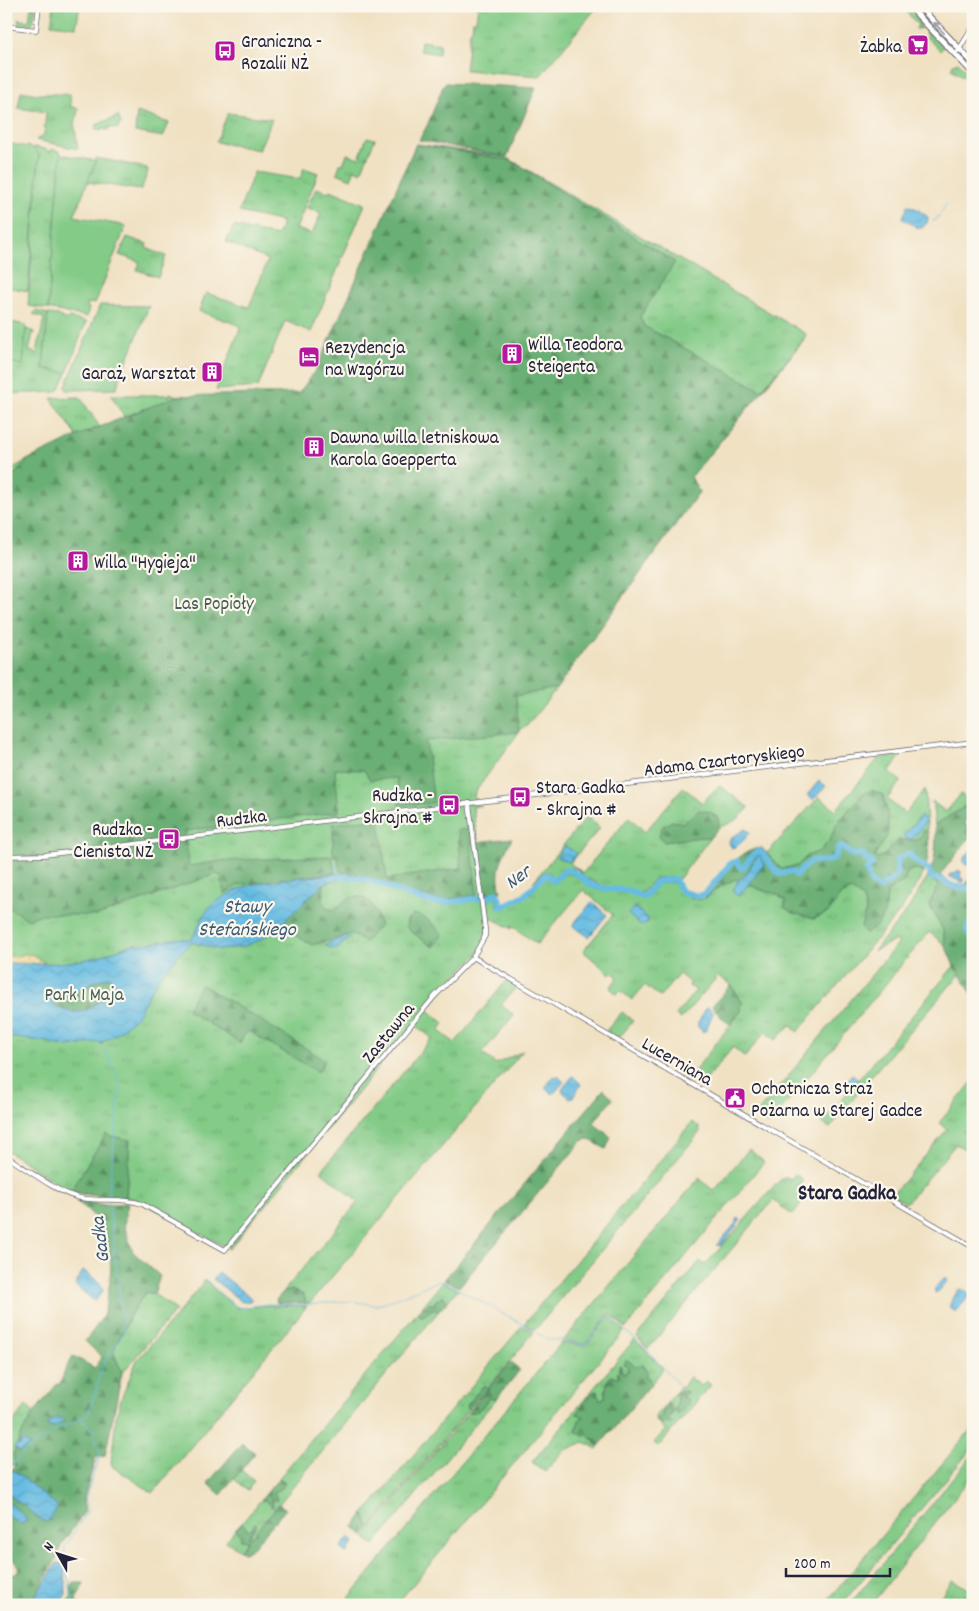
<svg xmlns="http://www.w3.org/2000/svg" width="979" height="1611" font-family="Dekko,sans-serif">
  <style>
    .grass { fill: url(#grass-tufts); stroke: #527661 }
    .forest { fill: url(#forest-firs); stroke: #466858 }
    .sand { fill: url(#sand-dots); stroke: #887e6c }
    .garden { fill: #83cb87; stroke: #527661 }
    .water { fill: url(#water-waves); stroke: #446f8e; fill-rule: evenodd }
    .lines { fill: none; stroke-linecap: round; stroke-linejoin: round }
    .stream { stroke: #66bce2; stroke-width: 1 }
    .river { stroke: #66bce2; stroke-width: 6 }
    .minor-casing { stroke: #6a656b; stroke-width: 5.5 }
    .major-casing { stroke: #6a656b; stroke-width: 7 }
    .minor { stroke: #fff; stroke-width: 4 }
    .major { stroke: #fff; stroke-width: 5 }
    .oneway { stroke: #9c9ca7 }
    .labels { text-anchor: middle; stroke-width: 4.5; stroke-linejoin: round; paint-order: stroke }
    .poi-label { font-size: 19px; fill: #22223b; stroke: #fbf7ec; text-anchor: start }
    .park-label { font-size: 19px; fill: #445d56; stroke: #fbf7ec }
    .street-label { font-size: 19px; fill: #22223b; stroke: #fbf7ec }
    .water-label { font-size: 20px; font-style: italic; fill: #3a5875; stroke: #fbf7ec }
    .quarter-label { font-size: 21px; font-weight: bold; fill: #22223b; stroke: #fbf7ec }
  </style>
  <defs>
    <pattern id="grass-tufts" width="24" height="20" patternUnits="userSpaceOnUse" patternTransform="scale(1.25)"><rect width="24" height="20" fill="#83cb87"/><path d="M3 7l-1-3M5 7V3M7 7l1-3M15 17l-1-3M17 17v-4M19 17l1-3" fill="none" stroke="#71ae75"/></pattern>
    <pattern id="forest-firs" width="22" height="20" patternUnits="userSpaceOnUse" patternTransform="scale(1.25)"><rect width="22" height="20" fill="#6aaf74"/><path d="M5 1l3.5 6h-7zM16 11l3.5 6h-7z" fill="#578e60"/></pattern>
    <pattern id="sand-dots" width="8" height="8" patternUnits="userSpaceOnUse" patternTransform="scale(1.25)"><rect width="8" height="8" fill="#eeda9e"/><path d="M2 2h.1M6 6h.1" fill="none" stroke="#ccbb89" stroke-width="1.8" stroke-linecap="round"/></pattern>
    <pattern id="water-waves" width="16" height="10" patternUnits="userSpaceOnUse" patternTransform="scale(1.25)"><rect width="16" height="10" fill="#66bce2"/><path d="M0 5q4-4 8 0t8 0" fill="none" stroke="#58a1c3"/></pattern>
  </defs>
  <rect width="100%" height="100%" fill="#fbf7ec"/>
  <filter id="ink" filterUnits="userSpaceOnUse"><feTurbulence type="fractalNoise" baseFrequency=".02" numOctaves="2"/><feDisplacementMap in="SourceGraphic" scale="10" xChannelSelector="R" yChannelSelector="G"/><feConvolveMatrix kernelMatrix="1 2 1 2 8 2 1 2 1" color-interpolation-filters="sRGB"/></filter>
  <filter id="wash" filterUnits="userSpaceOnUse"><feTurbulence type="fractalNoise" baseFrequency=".0096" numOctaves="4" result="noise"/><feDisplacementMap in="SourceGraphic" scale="20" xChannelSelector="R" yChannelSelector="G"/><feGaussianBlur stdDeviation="1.12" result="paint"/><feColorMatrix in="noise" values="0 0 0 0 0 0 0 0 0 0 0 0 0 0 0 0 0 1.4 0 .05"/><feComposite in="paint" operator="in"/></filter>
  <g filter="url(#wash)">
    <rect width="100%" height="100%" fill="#f0e1c3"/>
    <g class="grass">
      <polygon points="31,6 36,6 33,23 28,26 18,25 19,18 20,20 29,21"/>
      <polygon points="54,6 80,6 76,27 51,24"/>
      <polygon points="478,6 598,6 540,76 465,70 470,31 472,30 473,21 476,20"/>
      <polygon points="901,6 905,6 918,19 922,28 916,29 918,25"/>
      <polygon points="924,26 944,47 940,51 927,38"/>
      <polygon points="958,62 973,77 973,82 951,69 953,64"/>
      <polygon points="21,91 37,94 70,94 71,107 78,108 76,121 74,122 78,149 36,140 44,135 46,112 18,108"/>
      <polygon points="137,112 169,123 163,137 135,132"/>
      <polygon points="228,113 272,119 259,150 216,142"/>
      <polygon points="118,116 121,123 117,129 109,127 108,130 102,129 101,131 96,130 96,125"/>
      <polygon points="367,137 375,139 361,172 355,169 351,179 337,173 340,164 343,164 347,154 359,158"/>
      <polygon points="416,144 506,157 806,334 804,340 691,477 699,492 557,688 526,727 519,729 519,732 475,792 474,799 477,799 474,801 473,805 482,805 473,807 488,936 477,955 450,981 427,1009 444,1023 439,1031 455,1043 507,980 517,986 501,1005 514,1015 482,1053 496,1064 523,1051 310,1303 306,1303 304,1295 292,1290 284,1291 358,1202 321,1171 432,1038 414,1024 229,1249 136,1199 126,1197 112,1198 70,1192 6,1150 6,472 29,459 144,409 124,417 111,395 167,395 168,397 170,393 177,396 309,394"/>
      <polygon points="35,147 40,148 41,150 43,148 50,152 51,149 60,151 61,154 48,309 28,306 39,155 34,148"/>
      <polygon points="96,158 147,168 148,171 141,190 87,182"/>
      <polygon points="304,168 318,173 296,229 312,234 321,213 307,208 316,188 329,192 330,190 365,204 311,332 285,321 258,387 216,390 241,326 199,311 206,293 249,307 268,260 226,242 234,226 277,236 282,224 283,222 239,212 254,172 300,179"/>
      <polygon points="127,237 147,244 146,248 166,256 158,277 137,270 140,262 119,255"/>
      <polygon points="100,305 149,306 116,389 67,390 65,388"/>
      <polygon points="36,311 48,314 43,368 67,373 59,390 56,392 6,394 6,361 23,365 26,329 35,332 35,334 33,333 29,351 37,353 44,318 34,315 34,313"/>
      <polygon points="80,397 100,427 77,436 51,398"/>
      <polygon points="901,756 889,772 901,781 887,799 905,814 925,789 927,828 917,840 898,840 888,852 879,858 874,857 887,836 886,806 863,794 838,822 829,841 820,851 807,856 797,866 781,869 774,863 767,853 819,797 836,810 879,758"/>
      <path d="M719,785L749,808C740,818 731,824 719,827L717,817H690L664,842L701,837L710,838L679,879L674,877L655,878L642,893H637L631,889L603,886L586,878L577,869L564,868L555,878L549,872H544L533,882L587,816L600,828L570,863L583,873L629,817L645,832L683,787L702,803Z"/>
      <polygon points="961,794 971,803 935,825 932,801 946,812"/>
      <path d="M914,869L924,873L902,909L798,1032L790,1025L776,1040L765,1032L745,1057L733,1047L702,1085L689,1078L741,1011L742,1002L731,985L718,976L681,1019L676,1015L696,990L689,986L690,983L679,974L660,997L645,985L632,1000L620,990L617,994L610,988L618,977L612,972L610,974L583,951L613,915L583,890L537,944L512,926V929L489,917L486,900L491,899L494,896L496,897L498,907L501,909C511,903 522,901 531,893C536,888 540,882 546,877L554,884L565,874C576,873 580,880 589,886C602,894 615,889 629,893C634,895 638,898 644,899L658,883L673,882C679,892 692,904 705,898C710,896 713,891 718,888C723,884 730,882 735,879L764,891L775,893L803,915L813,919L829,912L840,896L851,890L862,897L866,910L861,927L886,908L887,892L904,881L908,871Z"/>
      <polygon points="928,876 931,880 936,882 938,887 929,905 943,930 945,945 929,932 769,1124 755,1116 899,942 896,940 874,951 906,912"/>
      <polygon points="954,966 960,974 874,1073 830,1128 822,1123"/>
      <polygon points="622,1012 633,1021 619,1038 606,1031"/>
      <polygon points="973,1081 973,1139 965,1149 956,1144 906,1203 892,1195 948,1129 939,1123"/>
      <polygon points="692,1122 699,1127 700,1132 535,1330 524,1324"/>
      <polygon points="749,1149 764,1162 626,1328 609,1314 585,1344 564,1340 699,1178 714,1191"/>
      <polygon points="795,1174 803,1180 799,1185 809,1194 792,1215 773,1200 648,1349 637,1337 700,1261 705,1265 780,1180 787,1177 791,1179"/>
      <polygon points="205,1280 215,1290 238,1308 267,1305 307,1306 153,1493 113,1467 111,1463 116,1417 121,1399 137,1360 171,1322"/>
      <polygon points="442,1282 458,1289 447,1302 446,1299 443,1297 436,1300 433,1305 427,1308 423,1306"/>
      <polygon points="146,1292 154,1294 176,1310 122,1373 113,1352 132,1312"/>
      <polygon points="432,1309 435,1309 438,1312 249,1540 248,1537 254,1529 255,1523 251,1529 248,1530 242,1523 261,1500 265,1500 271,1507 273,1506 271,1499 276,1500 274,1492 282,1488 285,1482 279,1478 416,1314 423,1316"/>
      <polygon points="609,1317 625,1330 396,1605 343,1605 562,1342 585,1346"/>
      <polygon points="522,1326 534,1332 488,1388 484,1385 466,1407 469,1409 369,1528 364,1514"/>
      <path d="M635,1339L663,1369L652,1383C646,1381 646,1376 645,1371L640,1366H628L627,1372L624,1374L619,1367V1377L609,1379L606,1382L607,1391L605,1397L600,1400L597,1390C587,1395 584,1405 577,1414L584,1416L576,1431L583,1436L589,1435L595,1439L596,1445L599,1446L597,1449L584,1442L563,1451L545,1472L532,1462Z"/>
      <path d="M690,1377L701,1386L706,1381L711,1385L658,1447L654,1443L665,1430L660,1424C668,1421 669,1414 677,1410L682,1398L681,1397L684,1395L681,1391L675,1393L680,1387L682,1388Z"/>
      <polygon points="674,1394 677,1397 676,1407 671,1411 664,1409 661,1417 657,1420 658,1423 654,1419"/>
      <polygon points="489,1398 496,1399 374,1545 364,1536 468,1413 478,1411"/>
      <polygon points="26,1406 32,1411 33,1414 19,1439 15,1466 6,1462 6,1432"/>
      <polygon points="973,1427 973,1447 841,1605 824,1605"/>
      <polygon points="973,1454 973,1474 871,1605 849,1605"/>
      <polygon points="241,1470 254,1481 248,1490 234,1479"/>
      <polygon points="236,1529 241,1536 241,1540 248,1540 240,1550 226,1541"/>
      <polygon points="952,1580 973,1591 973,1600 963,1595 961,1597 957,1596 953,1605 949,1605 939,1599"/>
    </g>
    <g class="forest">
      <polygon points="446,83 536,88 507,157 419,140 427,126 444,84"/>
      <polygon points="416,144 510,160 675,262 640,317 644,326 761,390 804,340 691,477 699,492 557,688 516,696 519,732 426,741 434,803 399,805 397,778 370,780 364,770 335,769 339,812 185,831 189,866 220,861 332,856 335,873 238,885 224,894 221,876 216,874 97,916 42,914 29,919 6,907 6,484 29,459 77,436 177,396 299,393 317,368"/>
      <path d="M872,790L883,795C887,807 890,824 887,836C884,843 877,850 874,857L879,858L888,852L898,840H917L927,828C930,842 929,859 924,873L914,869L908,871L904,881L887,892C886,913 884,922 866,934L861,927L866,910L862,897L851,890L840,896L829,912L813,919C803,915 794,915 785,908V900L775,893L764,891L736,879L717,888L706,898C718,879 738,849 762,848L781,869L797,866L807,856L820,851L829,841L838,822L863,794Z"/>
      <path d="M971,803L973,804V812L964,823L973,830V833L940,875C948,882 954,886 965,885L973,875V995L954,966L945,945L943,930L929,904L938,887L936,882L931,880L928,876C937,859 936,843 935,825Z"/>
      <polygon points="699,810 710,812 718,818 719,827 710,838 701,837 664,842 659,835 663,826 672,821 683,823"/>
      <polygon points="379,818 387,879 461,868 458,830 470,829 477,895 442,900 413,894 371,878 340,871 338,860 333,854 333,824"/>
      <path d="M512,838C502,859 495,869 501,892L493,891L490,895L486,894L477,842Z"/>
      <path d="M324,883L323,901L327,908L334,910C339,906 345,900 351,898C370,892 376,911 380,925L365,942L351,934L312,945L279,926Z"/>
      <path d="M414,914C427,917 434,925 443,934L433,947L410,931L406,926L407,920Z"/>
      <path d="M109,977L112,979L115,986L111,997C106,998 101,1000 97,1003C93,1005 90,1008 87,1010C73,1015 54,1011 49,997L50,994C58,991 67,993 74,990C86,986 96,980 109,977Z"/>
      <polygon points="201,984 325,1060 318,1072 248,1031 243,1037 240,1043 187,1010"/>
      <polygon points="731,985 742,1002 741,1011 730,1024 724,1020 712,1006"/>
      <polygon points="604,1089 613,1099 593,1123 611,1137 606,1149 588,1139 582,1141 459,1287 444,1280"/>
      <polygon points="106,1134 110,1136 130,1140 126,1197 112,1198 70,1192"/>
      <path d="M78,1200L105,1205L128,1203L124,1225L133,1252L160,1276L154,1294L146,1292L132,1312L113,1351L122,1373L105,1456L96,1457L83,1501L85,1511L61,1545L58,1556L33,1599L39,1605H6V1572L15,1575L20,1568L6,1552L8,1537L6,1535V1475L15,1466L13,1455L19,1439L33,1414L57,1384H60L66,1368L73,1356L95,1368L102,1357L85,1341C91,1333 98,1325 103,1316C106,1309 106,1300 108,1293C115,1257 109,1220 75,1201Z"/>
      <polygon points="292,1290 304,1295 306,1303 277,1303 276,1300 284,1291"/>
      <polygon points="443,1297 446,1299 447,1302 438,1312 435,1309 432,1309 423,1316 416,1314 423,1306 427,1308 429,1303 434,1305 436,1300"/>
      <path d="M627,1360L636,1366L643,1365L642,1367L645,1368V1371L648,1372L645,1376L650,1379L649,1382L652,1383L599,1446L596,1445L595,1439H592L589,1435L583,1436L576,1431L579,1420L584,1417L577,1414C584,1405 587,1395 598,1390L600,1400L605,1397C605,1390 607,1382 610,1376L619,1377V1375L617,1374L620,1369L619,1365L621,1366V1371L624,1374L627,1372L628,1366L624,1364Z"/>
      <polygon points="511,1362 520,1370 496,1399 489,1398 478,1411 468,1413"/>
      <polygon points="484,1385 488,1388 469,1409 466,1407"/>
      <polygon points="681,1391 687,1391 686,1394 681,1397 687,1399 689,1403 678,1415 677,1414 677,1410 672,1413 668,1419 672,1423 671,1424 667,1423 660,1424 657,1420 661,1417 668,1403 671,1404 671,1411 676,1408 677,1397 674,1394"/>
      <polygon points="242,1443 255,1453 221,1495 208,1483"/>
      <polygon points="279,1478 285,1482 282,1488 274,1492 277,1500 275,1501 272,1498 271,1499 273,1507 265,1500 261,1500"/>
      <polygon points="279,1504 286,1509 252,1548 245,1553 240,1550 248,1541 241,1540 241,1536 236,1529 242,1523 248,1530 251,1529 255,1523 257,1524 248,1537 249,1539"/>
      <polygon points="364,1514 369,1528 363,1535 354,1527"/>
      <polygon points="72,1583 84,1583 76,1600 78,1605 67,1605 68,1600 71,1598"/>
      <polygon points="963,1595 973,1600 973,1605 953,1605 957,1596 961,1597"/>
    </g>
    <polygon class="sand" points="25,954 34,955 35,957 45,963 23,965 6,963 6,955 14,957"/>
    <g class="garden">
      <polygon points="421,41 440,44 439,54 420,51"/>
      <polygon points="6,143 34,148 39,155 28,291 6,287"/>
      <polygon points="61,154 96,161 74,216 126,226 95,304 88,303 87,307 89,308 87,317 48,309"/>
      <polygon points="48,314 58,315 64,319 70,318 86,322 67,373 43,368"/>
      <polygon points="6,321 26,325 23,365 6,361"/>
    </g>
    <g class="water">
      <polygon points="907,205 917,209 928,217 927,223 922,228 918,228 902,218 907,209"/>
      <polygon points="819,781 826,786 813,800 807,795"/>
      <polygon points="921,816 926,822 915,836 910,840 903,836"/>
      <path d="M745,829L750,832C746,838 739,846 732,848L729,843L731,838Z"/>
      <polygon points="565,846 576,853 573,858 568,862 557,857 561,850"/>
      <polygon points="973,848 973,862 969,865 966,865 964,863 964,858"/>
      <polygon points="757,855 760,855 764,864 763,866 740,895 739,896 734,893 733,890 739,879 746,875"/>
      <polygon points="959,870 961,872 960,877 964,880 963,883 949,876 950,874 953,874"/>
      <path d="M342,873L350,876L324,883L274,931L260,940L242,947L220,950L192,942L189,946L184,949L158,978L136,1017L115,1035L102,1042V1045L99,1042L68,1047L42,1041L6,1037V963C34,964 64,965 92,958C107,954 122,948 136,943L138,945C154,944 177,935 191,940C197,931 202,916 210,907C245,875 299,880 342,873ZM109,977L112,979L115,986L111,996C107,999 101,1000 97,1003C93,1005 90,1008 87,1010C74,1015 54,1010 49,997L50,994C60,991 70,993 79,990C89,985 97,979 109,977Z"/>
      <polygon points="592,902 607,915 589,937 573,926 574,923"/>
      <polygon points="635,907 648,919 648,922 641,926 628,914"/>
      <polygon points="348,936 350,938 342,944 337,950 326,946 328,943"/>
      <polygon points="707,1007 711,1009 713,1013 706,1030 703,1032 698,1027 698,1022"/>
      <polygon points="852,1074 858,1079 846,1093 841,1088"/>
      <polygon points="554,1076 559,1077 564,1082 553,1094 545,1088"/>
      <polygon points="573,1076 581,1084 574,1096 570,1098 562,1091 563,1088"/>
      <polygon points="738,1218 741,1220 721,1246 717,1245 736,1223"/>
      <polygon points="84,1271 100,1283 103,1291 96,1300 94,1301 75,1285 81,1273"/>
      <polygon points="218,1274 221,1274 252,1299 250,1301 242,1302 213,1279"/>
      <polygon points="945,1277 948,1280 939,1291 935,1293 935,1288"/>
      <polygon points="962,1289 970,1295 956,1312 950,1308 950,1304 958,1290"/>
      <path d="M55,1418H61L64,1421C59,1424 52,1430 47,1425Z"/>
      <polygon points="21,1440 30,1445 20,1452 14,1448 16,1445 21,1445"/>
      <path d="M13,1471L16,1472L58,1507L47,1522C40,1520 28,1511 25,1505L19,1503L6,1492V1483L9,1484L11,1482L9,1473Z"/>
      <path d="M8,1504L13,1505C16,1510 22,1513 26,1518V1522L19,1524L6,1514V1505Z"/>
      <polygon points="349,1537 354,1542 347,1553 343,1551 341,1547"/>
      <polygon points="57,1563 65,1564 66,1594 59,1605 41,1605 35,1601 35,1597"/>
    </g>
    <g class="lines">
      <g class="stream">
        <polyline points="972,36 966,47 973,56"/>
        <polyline points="933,221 936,220 946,205"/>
        <polyline points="968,738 973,732"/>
        <polyline points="336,862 337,874"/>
        <path d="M206,1280C217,1289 227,1304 241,1308L268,1304L301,1305L350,1301L375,1305L382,1304L439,1281L445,1282L533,1330"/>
        <polyline points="537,1333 550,1340 562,1340 584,1345 609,1316 646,1349 678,1384"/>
        <path d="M6,1471C19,1458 32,1445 47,1435C58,1428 80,1421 88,1413C91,1410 99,1376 102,1368C107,1354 118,1345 124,1332L108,1196L120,1090L119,1080L105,1050"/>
        <polyline points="73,1605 64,1548 88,1510 85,1499 100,1454 93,1431 81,1419"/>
      </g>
      <g class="river">
        <path d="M342,877C371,874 404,897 433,902C452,905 472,897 491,897L493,894L496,893L499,897L501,907L525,895L545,875L549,876L554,881L565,870C578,871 582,880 592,885C604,891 616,888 629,891C634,892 637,896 644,897L657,881L675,879L679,888L683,892L698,896L705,894L731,863L737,861L741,868L744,867C749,860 751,853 760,851C768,858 771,869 781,874L791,871L797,875L801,869L812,861C824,861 835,865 838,848L842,847L853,855L863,854L864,859L871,861L872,864L867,869C867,877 872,886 880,889L885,883L887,884L895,877L897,872V860L907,854L911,855L913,859L928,869L932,878C950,879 949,892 973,887"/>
        <polyline points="973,921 969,924 967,930 969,934 973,934"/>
      </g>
    </g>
  </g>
  <g filter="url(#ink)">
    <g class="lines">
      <g class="minor-casing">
        <g id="minor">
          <polyline points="6,26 36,30 39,6"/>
          <polyline points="958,51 973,27"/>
          <polyline points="6,856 44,855 973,742"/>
          <polyline points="473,957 973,1247"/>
          <path d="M6,1156C25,1168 59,1194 80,1198C101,1202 122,1197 142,1204L225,1250L434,997L473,957L485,936V929L469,803"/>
        </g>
      </g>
      <g class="major-casing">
        <g id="major">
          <polyline points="909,6 973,73"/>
          <polyline points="919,6 973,63"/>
        </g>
      </g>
      <use href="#minor" class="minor"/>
      <use href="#major" class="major"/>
    </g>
    <defs><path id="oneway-shaft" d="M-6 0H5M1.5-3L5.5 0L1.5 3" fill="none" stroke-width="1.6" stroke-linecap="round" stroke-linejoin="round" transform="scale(1.25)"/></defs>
    <use class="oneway" href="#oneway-shaft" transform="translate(939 28) rotate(-134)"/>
  </g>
  <defs>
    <g id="supermarket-square" transform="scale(1.125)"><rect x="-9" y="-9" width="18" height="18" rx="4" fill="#b5179e" stroke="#fbf7ec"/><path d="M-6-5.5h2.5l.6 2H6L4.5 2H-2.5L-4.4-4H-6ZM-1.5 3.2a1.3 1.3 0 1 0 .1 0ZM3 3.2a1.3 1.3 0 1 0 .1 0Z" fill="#fff"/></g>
    <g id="bus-square" transform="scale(1.125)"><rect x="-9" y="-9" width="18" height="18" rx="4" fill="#b5179e" stroke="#fbf7ec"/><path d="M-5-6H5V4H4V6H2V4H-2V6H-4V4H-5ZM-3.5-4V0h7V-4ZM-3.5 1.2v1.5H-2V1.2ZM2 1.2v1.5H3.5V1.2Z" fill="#fff"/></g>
    <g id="building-square" transform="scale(1.125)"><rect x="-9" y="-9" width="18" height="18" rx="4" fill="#b5179e" stroke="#fbf7ec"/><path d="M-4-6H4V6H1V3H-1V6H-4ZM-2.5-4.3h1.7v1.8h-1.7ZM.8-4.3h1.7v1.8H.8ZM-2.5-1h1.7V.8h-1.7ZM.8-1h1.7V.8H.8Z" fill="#fff"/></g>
    <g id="hotel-square" transform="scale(1.125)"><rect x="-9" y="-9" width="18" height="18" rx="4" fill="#b5179e" stroke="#fbf7ec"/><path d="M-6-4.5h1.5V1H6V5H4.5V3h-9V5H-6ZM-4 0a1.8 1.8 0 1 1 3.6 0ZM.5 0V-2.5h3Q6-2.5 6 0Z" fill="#fff"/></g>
    <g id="civic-square" transform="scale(1.125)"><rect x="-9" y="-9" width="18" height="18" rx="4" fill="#b5179e" stroke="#fbf7ec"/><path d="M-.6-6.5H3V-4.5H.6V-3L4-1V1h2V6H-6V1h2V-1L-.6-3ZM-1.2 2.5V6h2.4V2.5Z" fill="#fff"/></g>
  </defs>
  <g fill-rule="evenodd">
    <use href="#supermarket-square" x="918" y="45"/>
    <use href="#bus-square" x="225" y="51"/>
    <use href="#building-square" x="512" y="354"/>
    <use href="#hotel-square" x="309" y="357"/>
    <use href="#building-square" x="212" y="372"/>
    <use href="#building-square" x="314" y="447"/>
    <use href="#building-square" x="78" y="561"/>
    <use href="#bus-square" x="520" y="797"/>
    <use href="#bus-square" x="449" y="805"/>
    <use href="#bus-square" x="169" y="839"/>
    <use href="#civic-square" x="735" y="1098"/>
  </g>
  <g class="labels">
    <g class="poi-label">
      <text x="241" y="47">Graniczna -<tspan x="241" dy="22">Rozalii NŻ</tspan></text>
      <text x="902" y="52" text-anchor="end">Żabka</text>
      <text x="528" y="350">Willa Teodora<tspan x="528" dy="22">Steigerta</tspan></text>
      <text x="325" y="353">Rezydencja<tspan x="325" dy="22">na Wzgórzu</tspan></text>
      <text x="196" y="379" text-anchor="end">Garaż, Warsztat</text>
      <text x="330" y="443">Dawna willa letniskowa<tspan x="330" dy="22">Karola Goepperta</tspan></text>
      <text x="94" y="568">Willa "Hygieja"</text>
      <text x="536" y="793">Stara Gadka<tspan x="536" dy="22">- Skrajna #</tspan></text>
      <text x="433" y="801" text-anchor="end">Rudzka -<tspan x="433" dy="22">Skrajna #</tspan></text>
      <text x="153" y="835" text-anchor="end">Rudzka -<tspan x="153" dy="22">Cienista NŻ</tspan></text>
      <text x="751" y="1094">Ochotnicza Straż<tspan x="751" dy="22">Pożarna w Starej Gadce</tspan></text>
    </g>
    <g class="park-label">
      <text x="214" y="609">Las Popioły</text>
      <text x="84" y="1000">Park 1 Maja</text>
    </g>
    <g class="street-label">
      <text transform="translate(724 759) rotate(-7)" y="7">Adama Czartoryskiego</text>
      <text transform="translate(241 817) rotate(-7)" y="7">Rudzka</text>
      <text transform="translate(387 1032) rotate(-51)" y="7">Zastawna</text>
      <text transform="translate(678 1060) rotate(30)" y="7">Lucerniana</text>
    </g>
    <g class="water-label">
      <text transform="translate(517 876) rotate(-37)" y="7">Ner</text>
      <text x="247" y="912">Stawy<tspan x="247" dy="23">Stefańskiego</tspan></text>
      <text transform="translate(99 1240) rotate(-97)" y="7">Gadka</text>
    </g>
    <g class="quarter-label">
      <text x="847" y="1199">Stara Gadka</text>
    </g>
  </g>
  <rect width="979" height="1611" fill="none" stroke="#fbf7ec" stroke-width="25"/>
  <g transform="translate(58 1554) rotate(309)" stroke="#fbf7ec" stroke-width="4" paint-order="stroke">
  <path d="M0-4L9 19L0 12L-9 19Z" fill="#22223b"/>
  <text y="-8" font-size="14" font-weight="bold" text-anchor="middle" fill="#22223b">N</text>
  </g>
  <path d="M786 1568v8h104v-8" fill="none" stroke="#22223b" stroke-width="2.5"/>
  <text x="794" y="1568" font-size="15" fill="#22223b" stroke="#fbf7ec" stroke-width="4" paint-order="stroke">200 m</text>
</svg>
